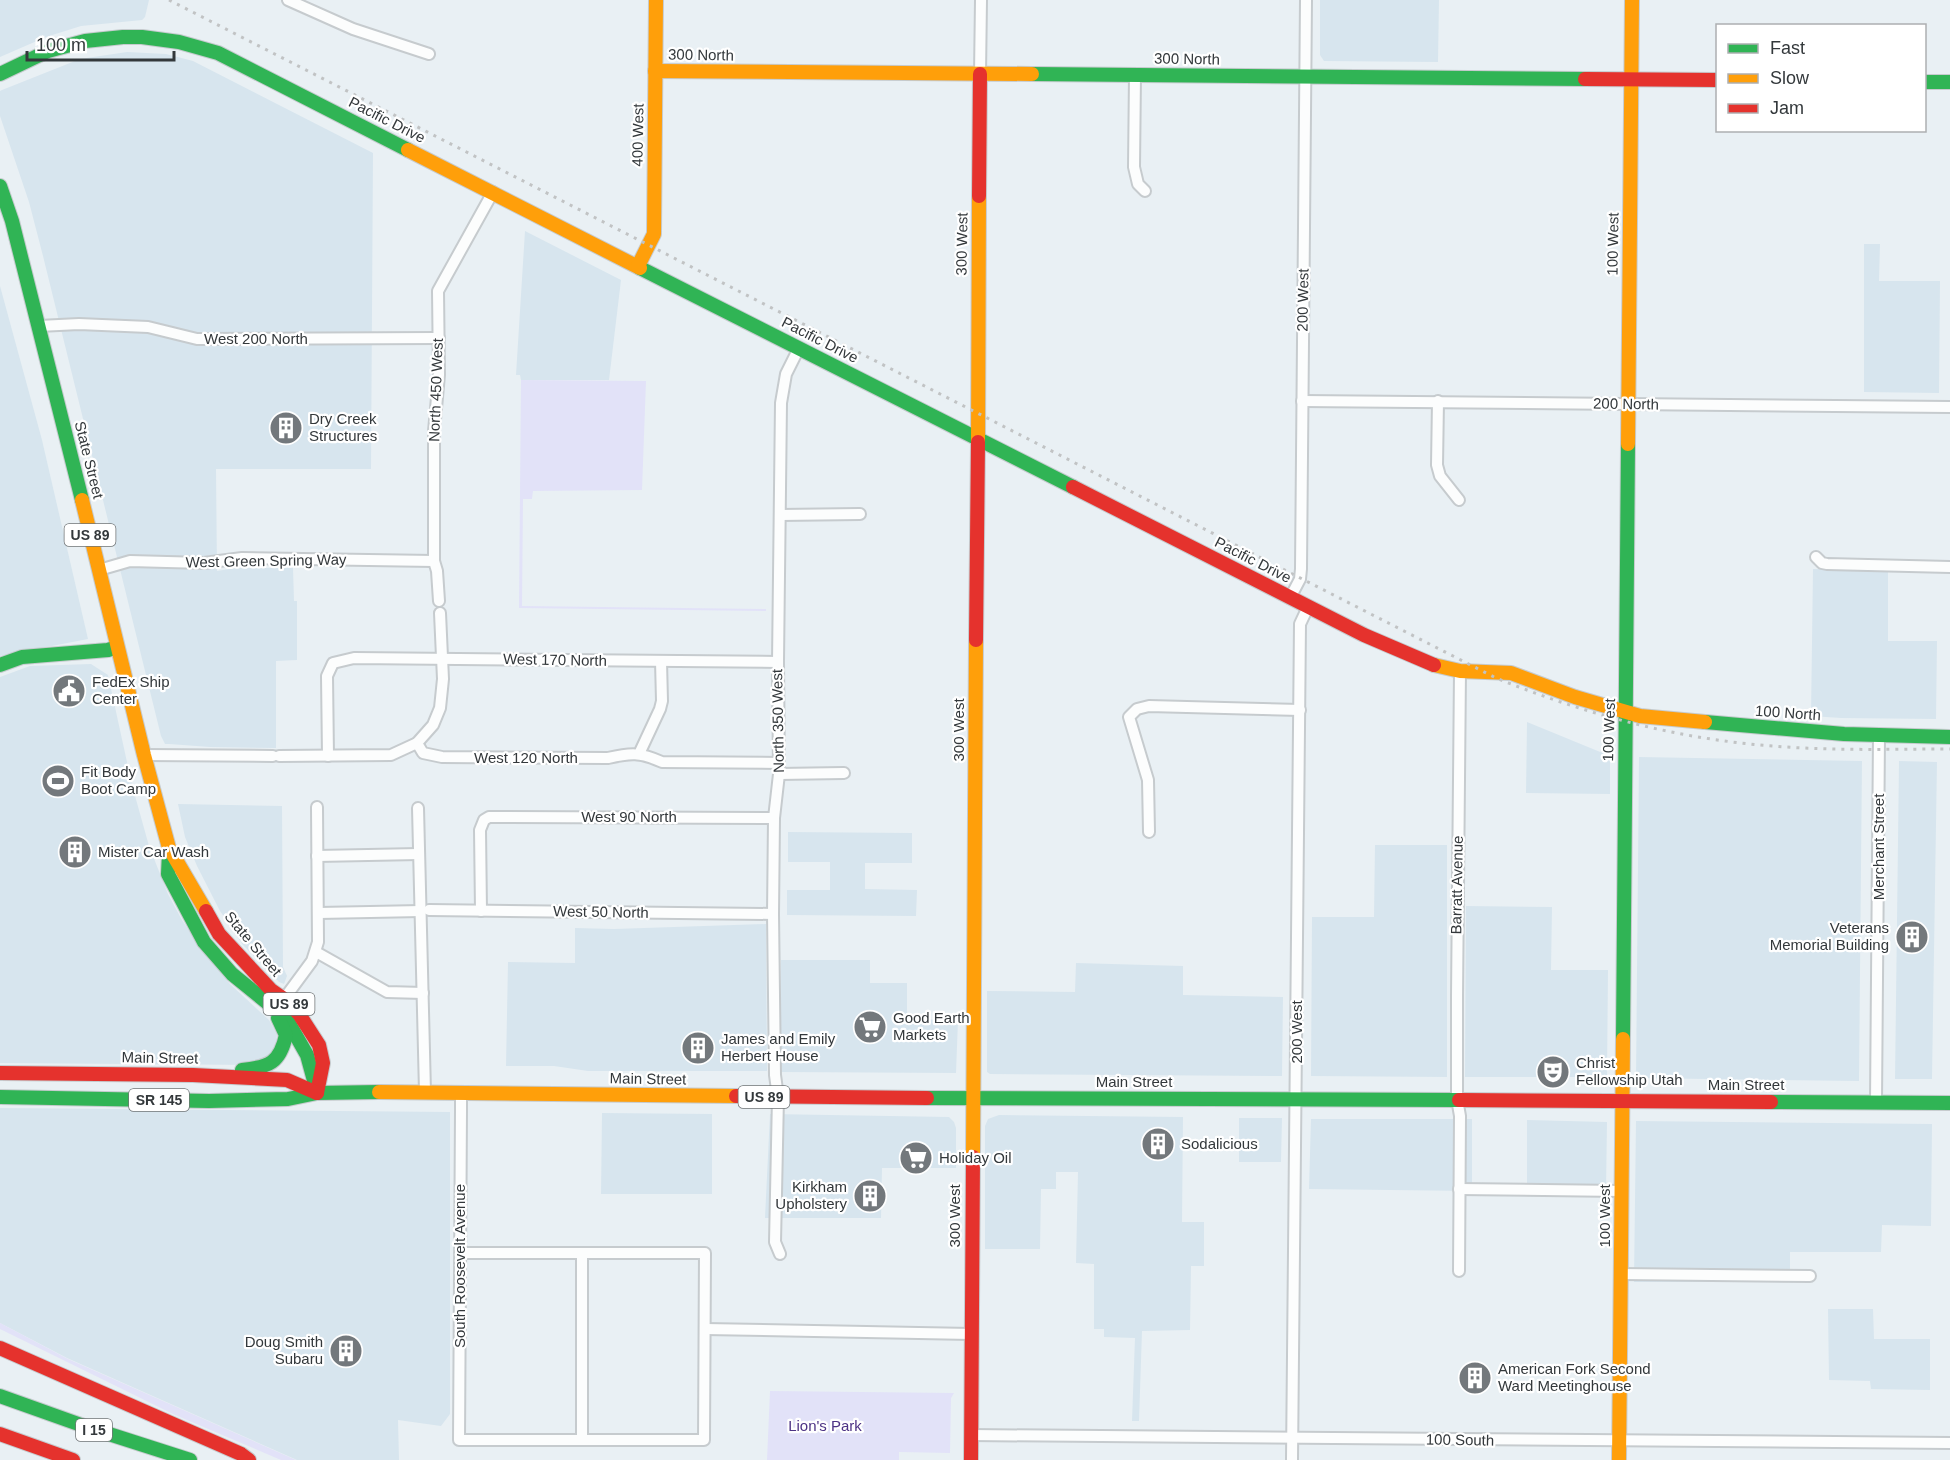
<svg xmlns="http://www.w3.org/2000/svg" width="1950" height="1460" font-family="Helvetica,sans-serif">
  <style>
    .built { fill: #d7e5ee }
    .green { fill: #e2e2f8 }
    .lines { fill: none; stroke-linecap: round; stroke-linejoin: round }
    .street-casing { stroke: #c6cbce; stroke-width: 14 }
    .fast-casing { stroke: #c6cbce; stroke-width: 16 }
    .slow-casing { stroke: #c6cbce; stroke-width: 16 }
    .jam-casing { stroke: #c6cbce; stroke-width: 16 }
    .street { stroke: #fcfdfd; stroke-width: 10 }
    .fast { stroke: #30b455; stroke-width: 14 }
    .slow { stroke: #ff9f0a; stroke-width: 14 }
    .jam { stroke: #e5322d; stroke-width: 14 }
    .rail { stroke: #c1c3c4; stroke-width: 3; stroke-dasharray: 3 6; stroke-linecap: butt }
    .labels { text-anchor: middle; stroke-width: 4.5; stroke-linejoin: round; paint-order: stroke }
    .shield { fill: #fff; stroke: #707476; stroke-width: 1.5 }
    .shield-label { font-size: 14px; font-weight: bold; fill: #33383b }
    .street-label { font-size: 15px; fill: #33383b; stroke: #fff }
    .poi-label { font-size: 15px; fill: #33383b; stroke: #fff; text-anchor: start }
    .park-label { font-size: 15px; fill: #4c3284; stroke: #fff }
  </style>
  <rect width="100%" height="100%" fill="#e9f0f4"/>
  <g class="built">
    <polygon points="0,0 149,0 145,17 142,20 81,26 46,37 0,57"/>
    <polygon points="1320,0 1439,0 1438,62 1324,61 1320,55"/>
    <polygon points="127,52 166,54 193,61 373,153 371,469 216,469 217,571 235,568 293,568 294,601 297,601 297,660 276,661 276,748 210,747 169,744 165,744 161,736 43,256 29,202 0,116 0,91 2,90 80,59"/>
    <polygon points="525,231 621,280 609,380 521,380 520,375 516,375"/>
    <polygon points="1864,244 1880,244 1879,281 1940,281 1939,393 1864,392"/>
    <polygon points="0,286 42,440 88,639 0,656"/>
    <polygon points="1813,569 1888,570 1888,641 1937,641 1936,719 1841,718 1811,716"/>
    <polygon points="91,664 108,675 132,785 149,846 168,894 182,920 200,947 230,984 269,1020 277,1034 276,1048 258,1065 0,1063 0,677 30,666"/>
    <polygon points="1527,722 1610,756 1610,794 1526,793"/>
    <polygon points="1639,757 1862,761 1859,1081 1636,1078"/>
    <polygon points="1899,761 1937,762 1932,1079 1895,1079"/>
    <polygon points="178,804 282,806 283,967 287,976 284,984 279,982 243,945 220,911 197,866 185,837"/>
    <polygon points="788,832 912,833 912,863 865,863 865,889 917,890 916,916 787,915 787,890 830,890 830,862 788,862"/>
    <polygon points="1375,845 1447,845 1447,1077 1311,1076 1312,917 1374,917"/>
    <polygon points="1466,906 1552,907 1551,970 1608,970 1607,1077 1465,1077"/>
    <polygon points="766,924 767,1071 588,1071 554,1066 506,1066 508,962 575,963 575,928 614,929"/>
    <polygon points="781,960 870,960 870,983 907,983 907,1019 958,1020 956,1073 780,1072"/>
    <polygon points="1076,963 1183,966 1183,995 1283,997 1282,1076 990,1074 987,1072 987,991 1075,992"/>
    <polygon points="0,1108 450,1112 450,1414 441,1426 398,1420 399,1460 297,1460 67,1358 0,1323"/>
    <polygon points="602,1113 712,1114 712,1194 601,1194"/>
    <polygon points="770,1114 949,1117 954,1122 956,1128 956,1168 882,1168 881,1218 765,1218"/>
    <polygon points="999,1115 1183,1117 1182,1222 1204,1222 1204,1266 1191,1266 1190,1330 1142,1331 1139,1421 1132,1421 1135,1338 1104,1337 1104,1329 1094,1329 1094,1264 1076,1263 1078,1172 1056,1172 1056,1189 1041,1189 1040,1249 985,1249 985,1126 988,1119"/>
    <polygon points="1239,1118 1282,1118 1281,1162 1239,1162"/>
    <polygon points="1311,1119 1472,1119 1472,1191 1309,1189"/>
    <polygon points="1527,1120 1607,1122 1606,1192 1527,1191"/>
    <polygon points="1636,1121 1932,1124 1931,1226 1882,1225 1881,1252 1790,1252 1790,1282 1634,1282"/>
    <polygon points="1828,1309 1873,1309 1874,1339 1930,1339 1930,1390 1871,1389 1870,1381 1829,1380"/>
  </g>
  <g class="green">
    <polygon points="521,380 646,381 642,490 533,491 532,499 523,499 522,606 766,609 766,611 519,608"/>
    <polygon points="0,1323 68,1359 296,1460 281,1460 173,1414 0,1329"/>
    <polygon points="770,1391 954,1393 951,1398 950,1453 899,1452 899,1460 767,1460"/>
  </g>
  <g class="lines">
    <g class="street-casing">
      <g id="street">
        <polyline points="288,0 353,29 429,54"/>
        <polyline points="980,74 981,0"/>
        <polyline points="1135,75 1134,167 1138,184 1145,191"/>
        <polyline points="39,326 79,324 148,327 197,339 439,338"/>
        <polyline points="1302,401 1950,407"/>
        <polyline points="1438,401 1437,465 1440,476 1459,500"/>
        <polyline points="780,515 860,514"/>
        <polyline points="1816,557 1822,563 1827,564 1950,567"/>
        <polyline points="99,570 130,561 204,563 242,558 434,561"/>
        <polyline points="1290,598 1300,579 1301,569 1306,0"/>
        <polyline points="439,601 437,571 434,561 434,431 439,375 438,291 493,192"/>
        <path d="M417,743L423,753L442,757L608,758C630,753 640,752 662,762L779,763"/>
        <polyline points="639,754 660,709 662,701 661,661"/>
        <polyline points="144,755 273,756"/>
        <polyline points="279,756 391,755 417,743 433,725 440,708 443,679 440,613"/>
        <polyline points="328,756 327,676 333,663 354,658 778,662"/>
        <polyline points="779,774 844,773"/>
        <polyline points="418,808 425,1092"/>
        <polyline points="1149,832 1148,780 1129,717 1137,709 1149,706 1300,710"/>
        <polyline points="317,856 419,854"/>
        <polyline points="429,910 773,914"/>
        <polyline points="481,911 480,830 484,820 489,817 774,818"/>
        <polyline points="319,913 421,911"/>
        <polyline points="316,952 387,992 423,993"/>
        <polyline points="284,999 312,961 318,942 317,807"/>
        <polyline points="1876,1102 1879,736"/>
        <polyline points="1459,1189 1621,1191"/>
        <polyline points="460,1253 705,1253 704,1440 459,1440 461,1110 461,1093"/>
        <polyline points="780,1254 775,1242 778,1097 775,1075 773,914 774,818 779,774 778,662 781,403 786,374 799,348"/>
        <polyline points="1459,1271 1460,1116 1457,1099 1457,996 1460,671"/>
        <polyline points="1621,1274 1810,1276"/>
        <polyline points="705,1329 971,1334"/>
        <polyline points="971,1435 1950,1443"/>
        <polyline points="582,1440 582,1253"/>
        <polyline points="1292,1460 1300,624 1308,607"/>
      </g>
    </g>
    <g class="fast-casing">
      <g id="fast">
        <polyline points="0,74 48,51 85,41 123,37 142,37 179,42 218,53 408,150"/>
        <polyline points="1032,74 1585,79"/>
        <polyline points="1924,82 1950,82"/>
        <polyline points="0,186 12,221 82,500"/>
        <polyline points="640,268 1073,487"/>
        <polyline points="0,665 22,657 108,650 117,647"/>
        <polyline points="1705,722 1844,734 1950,737"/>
        <polyline points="169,853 168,874 204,942 232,974 286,1018 307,1055 316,1088"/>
        <polyline points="1623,1039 1628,444"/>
        <path d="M242,1070C269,1067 280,1063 286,1035L278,1018"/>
        <polyline points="0,1097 209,1101 288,1099 317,1093 379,1092"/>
        <polyline points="927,1098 1459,1100"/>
        <polyline points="1771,1102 1950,1103"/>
        <polyline points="0,1396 84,1426 190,1460"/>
      </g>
    </g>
    <g class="slow-casing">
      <g id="slow">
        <polyline points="655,71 1032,74"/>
        <polyline points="408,150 640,268"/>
        <polyline points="638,266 654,234 656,0"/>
        <polyline points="978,442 979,196"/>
        <polyline points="1628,444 1632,0"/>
        <polyline points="82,500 144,755 169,848 206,911"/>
        <polyline points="1434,665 1460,671 1511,673 1575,697 1640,716 1705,722"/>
        <polyline points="379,1092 736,1096"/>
        <polyline points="973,1157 976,640"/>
        <polyline points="1619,1460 1623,1039"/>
      </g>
    </g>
    <g class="jam-casing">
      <g id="jam">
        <polyline points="1585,79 1718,80"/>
        <polyline points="979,196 980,74"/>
        <polyline points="1073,487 1364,635 1434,665"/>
        <polyline points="976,640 978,442"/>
        <polyline points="206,911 219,934 271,990 284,999 299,1014 319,1045 323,1063 317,1093"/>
        <polyline points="0,1073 193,1075 287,1080 317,1093"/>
        <polyline points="736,1096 927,1098"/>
        <polyline points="1459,1100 1771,1102"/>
        <polyline points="0,1348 241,1454 249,1460"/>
        <polyline points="0,1434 73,1460"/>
        <polyline points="971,1460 973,1157"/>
      </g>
    </g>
    <use href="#street" class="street"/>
    <use href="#fast" class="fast"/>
    <use href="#slow" class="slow"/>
    <use href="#jam" class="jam"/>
    <path class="rail" d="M169,0L1496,678C1585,714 1676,739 1773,746C1832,751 1891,749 1950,749"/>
  </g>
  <defs>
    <g id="building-disc" transform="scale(1.725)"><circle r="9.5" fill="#73787c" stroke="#fff"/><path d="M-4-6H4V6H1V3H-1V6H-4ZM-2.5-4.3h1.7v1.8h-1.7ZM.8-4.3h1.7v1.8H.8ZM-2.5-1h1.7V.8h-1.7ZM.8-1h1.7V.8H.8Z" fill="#fff"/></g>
    <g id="civic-disc" transform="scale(1.725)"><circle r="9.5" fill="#73787c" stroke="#fff"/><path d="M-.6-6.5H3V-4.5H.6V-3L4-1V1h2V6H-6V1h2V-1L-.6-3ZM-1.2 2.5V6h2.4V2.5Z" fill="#fff"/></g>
    <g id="stadium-disc" transform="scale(1.725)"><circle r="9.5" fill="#73787c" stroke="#fff"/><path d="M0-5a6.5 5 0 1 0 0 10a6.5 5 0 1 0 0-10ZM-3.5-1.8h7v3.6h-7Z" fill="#fff"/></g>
    <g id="supermarket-disc" transform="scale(1.725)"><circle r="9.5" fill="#73787c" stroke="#fff"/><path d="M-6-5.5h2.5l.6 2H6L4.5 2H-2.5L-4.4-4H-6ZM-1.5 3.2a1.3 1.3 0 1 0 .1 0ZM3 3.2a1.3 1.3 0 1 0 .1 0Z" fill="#fff"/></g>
    <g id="theatre-disc" transform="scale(1.725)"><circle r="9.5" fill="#73787c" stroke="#fff"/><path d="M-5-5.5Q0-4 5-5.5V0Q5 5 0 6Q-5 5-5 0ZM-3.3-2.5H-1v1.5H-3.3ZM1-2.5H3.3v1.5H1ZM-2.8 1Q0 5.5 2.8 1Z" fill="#fff"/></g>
  </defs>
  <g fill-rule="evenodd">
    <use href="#building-disc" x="286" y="428"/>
    <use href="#civic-disc" x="69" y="691"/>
    <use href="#stadium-disc" x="58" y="781"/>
    <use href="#building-disc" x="75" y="852"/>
    <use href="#building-disc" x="1912" y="937"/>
    <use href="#supermarket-disc" x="870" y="1027"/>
    <use href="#building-disc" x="698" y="1048"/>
    <use href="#theatre-disc" x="1553" y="1072"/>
    <use href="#building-disc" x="1158" y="1144"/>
    <use href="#supermarket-disc" x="916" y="1158"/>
    <use href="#building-disc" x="870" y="1196"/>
    <use href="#building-disc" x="346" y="1351"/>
    <use href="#building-disc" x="1475" y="1378"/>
  </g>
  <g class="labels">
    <g class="shield">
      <rect x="64.5" y="524" width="51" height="22" rx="4.5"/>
      <rect x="263.5" y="993" width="51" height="22" rx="4.5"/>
      <rect x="738.5" y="1086" width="51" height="22" rx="4.5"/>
      <rect x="129" y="1089" width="60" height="22" rx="4.5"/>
      <rect x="76" y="1419" width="36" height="22" rx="4.5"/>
    </g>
    <g class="shield-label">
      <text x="90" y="540">US 89</text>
      <text x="289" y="1009">US 89</text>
      <text x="764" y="1102">US 89</text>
      <text x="159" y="1105">SR 145</text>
      <text x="94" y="1435">I 15</text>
    </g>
    <g class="street-label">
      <text transform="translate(701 55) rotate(1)" y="5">300 North</text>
      <text transform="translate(1187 59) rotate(1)" y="5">300 North</text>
      <text transform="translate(387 120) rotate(27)" y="5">Pacific Drive</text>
      <text transform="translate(638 135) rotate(-89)" y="5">400 West</text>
      <text transform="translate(962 244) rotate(-89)" y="5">300 West</text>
      <text transform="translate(1613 244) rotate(-89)" y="5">100 West</text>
      <text transform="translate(1303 300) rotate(-89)" y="5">200 West</text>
      <text x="256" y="344">West 200 North</text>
      <text transform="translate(820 340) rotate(27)" y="5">Pacific Drive</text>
      <text transform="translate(436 390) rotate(-88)" y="5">North 450 West</text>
      <text transform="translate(1626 404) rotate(1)" y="5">200 North</text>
      <text transform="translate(89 460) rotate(76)" y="5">State Street</text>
      <text transform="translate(1253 560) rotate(27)" y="5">Pacific Drive</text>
      <text transform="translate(266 561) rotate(-1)" y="5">West Green Spring Way</text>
      <text transform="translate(555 660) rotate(1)" y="5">West 170 North</text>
      <text transform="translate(1788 713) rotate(4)" y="5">100 North</text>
      <text transform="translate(778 721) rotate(-91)" y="5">North 350 West</text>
      <text transform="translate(959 730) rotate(-90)" y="5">300 West</text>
      <text transform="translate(1609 730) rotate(-88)" y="5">100 West</text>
      <text x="526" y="763">West 120 North</text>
      <text x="629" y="822">West 90 North</text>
      <text transform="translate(1879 847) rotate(-90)" y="5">Merchant Street</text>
      <text transform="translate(1457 885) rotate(-89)" y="5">Barratt Avenue</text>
      <text transform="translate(601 912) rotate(1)" y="5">West 50 North</text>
      <text transform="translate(253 944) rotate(50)" y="5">State Street</text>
      <text transform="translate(1297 1032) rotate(-90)" y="5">200 West</text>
      <text transform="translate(160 1058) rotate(1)" y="5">Main Street</text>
      <text transform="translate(648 1079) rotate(1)" y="5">Main Street</text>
      <text x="1134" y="1087">Main Street</text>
      <text x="1746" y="1090">Main Street</text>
      <text transform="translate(955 1216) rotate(-90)" y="5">300 West</text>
      <text transform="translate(1605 1216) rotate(-90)" y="5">100 West</text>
      <text transform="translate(460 1266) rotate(-90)" y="5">South Roosevelt Avenue</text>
      <text transform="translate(1460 1440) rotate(1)" y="5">100 South</text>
    </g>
    <g class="poi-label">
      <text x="309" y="424">Dry Creek<tspan x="309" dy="17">Structures</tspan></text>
      <text x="92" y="687">FedEx Ship<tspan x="92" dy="17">Center</tspan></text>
      <text x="81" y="777">Fit Body<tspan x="81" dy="17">Boot Camp</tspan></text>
      <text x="98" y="857">Mister Car Wash</text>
      <text x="1889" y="933" text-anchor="end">Veterans<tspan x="1889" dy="17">Memorial Building</tspan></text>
      <text x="893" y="1023">Good Earth<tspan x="893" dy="17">Markets</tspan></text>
      <text x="721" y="1044">James and Emily<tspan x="721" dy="17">Herbert House</tspan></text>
      <text x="1576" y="1068">Christ<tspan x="1576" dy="17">Fellowship Utah</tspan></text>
      <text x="1181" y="1149">Sodalicious</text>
      <text x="939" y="1163">Holiday Oil</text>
      <text x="847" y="1192" text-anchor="end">Kirkham<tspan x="847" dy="17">Upholstery</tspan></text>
      <text x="323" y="1347" text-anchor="end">Doug Smith<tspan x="323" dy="17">Subaru</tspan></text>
      <text x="1498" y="1374">American Fork Second<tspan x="1498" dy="17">Ward Meetinghouse</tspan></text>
    </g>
    <g class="park-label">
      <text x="825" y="1431">Lion's Park</text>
    </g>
  </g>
  <rect x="1716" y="24" width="210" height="108" fill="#ffffff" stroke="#adafb1" stroke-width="1.5"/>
  <rect x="1728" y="44" width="30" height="9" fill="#30b455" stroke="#adafb1" stroke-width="1.5"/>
  <text x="1770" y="54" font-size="18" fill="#33383b">Fast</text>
  <rect x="1728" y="74" width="30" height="9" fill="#ff9f0a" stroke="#adafb1" stroke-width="1.5"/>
  <text x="1770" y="84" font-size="18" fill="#33383b">Slow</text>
  <rect x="1728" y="104" width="30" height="9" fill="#e5322d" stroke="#adafb1" stroke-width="1.5"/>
  <text x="1770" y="114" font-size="18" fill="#33383b">Jam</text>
  <path d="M27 51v9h147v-9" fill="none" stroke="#33383b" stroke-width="3"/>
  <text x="36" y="51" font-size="18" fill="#33383b" stroke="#ffffff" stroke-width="4.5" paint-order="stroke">100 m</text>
</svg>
